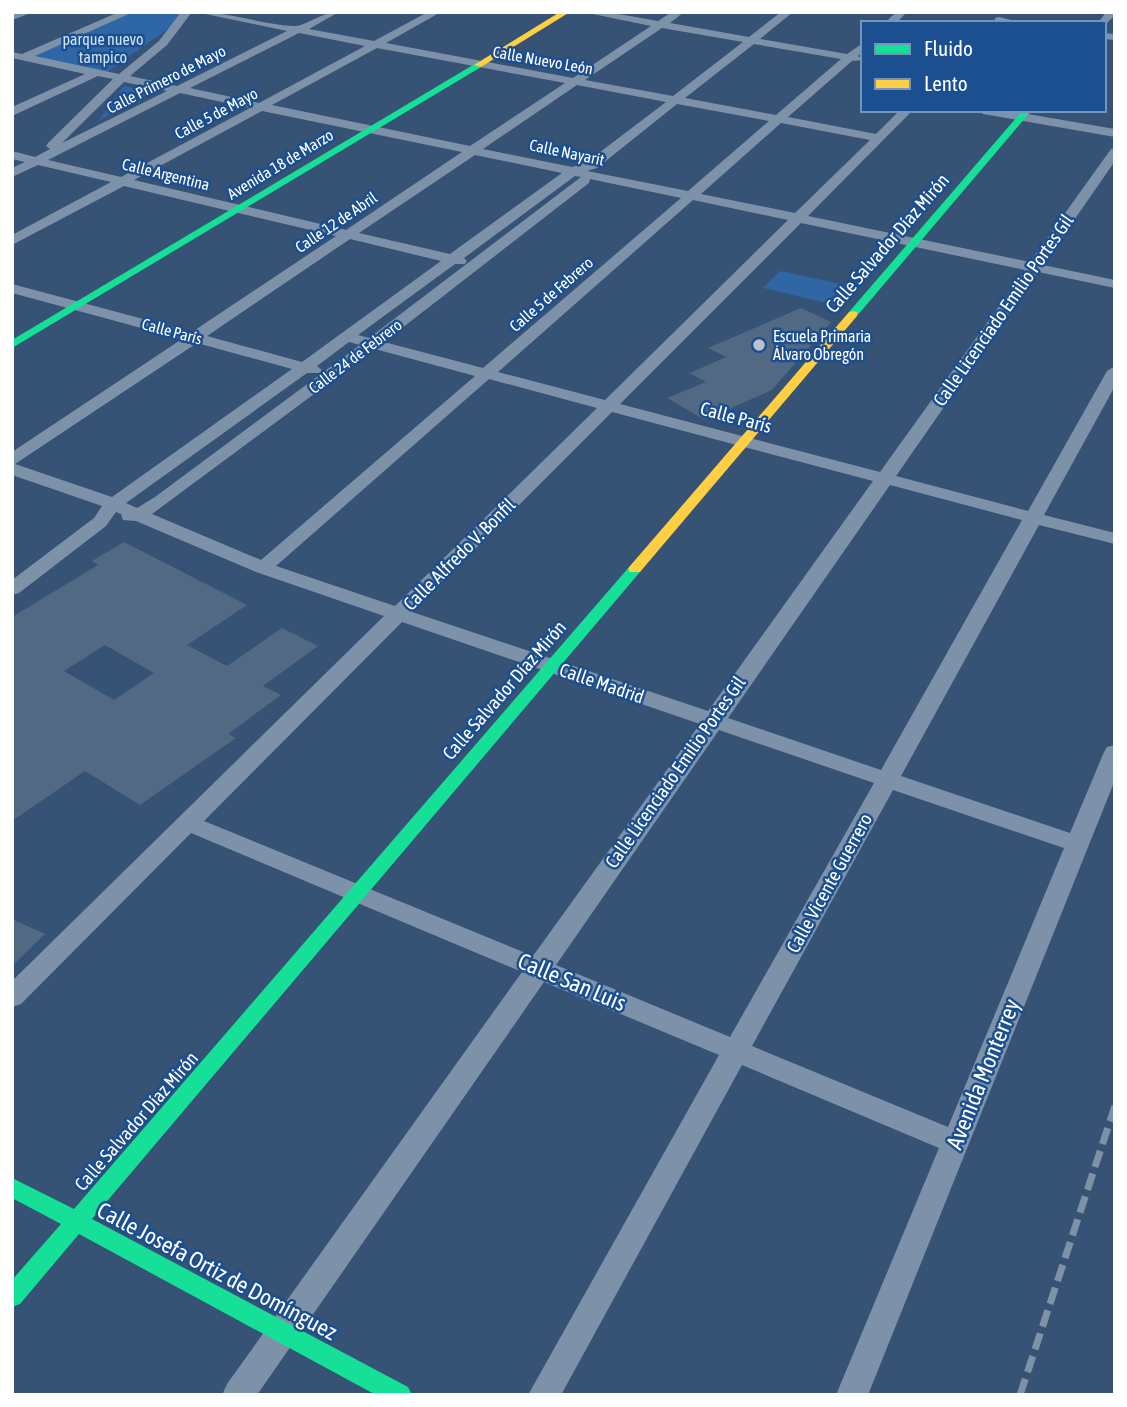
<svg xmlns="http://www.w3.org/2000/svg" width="1127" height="1407" font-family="'Asap Condensed',sans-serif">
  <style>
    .green { fill: #2f66a5 }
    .building { fill: #526984; fill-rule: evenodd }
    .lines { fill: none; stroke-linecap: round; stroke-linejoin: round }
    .street { fill: #7d92a8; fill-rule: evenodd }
    .fast { fill: #16e098; fill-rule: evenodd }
    .slow { fill: #ffcf43; fill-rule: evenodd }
    .rail { stroke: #7e92a7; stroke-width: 7; stroke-dasharray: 17 7; stroke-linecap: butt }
    .poi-dot { fill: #b9c2ce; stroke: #1b4f8f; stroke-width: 2.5 }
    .labels { text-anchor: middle; stroke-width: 5; stroke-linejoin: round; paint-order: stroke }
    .far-park-label { font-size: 16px; fill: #cfe3fa; stroke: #1b4f8f }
    .far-street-label { font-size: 16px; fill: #fff; stroke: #1b4f8f }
    .far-poi-label { font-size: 16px; fill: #fff; stroke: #1b4f8f; text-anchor: start }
    .street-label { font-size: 19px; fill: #fff; stroke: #1b4f8f }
    .near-street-label { font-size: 23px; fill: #fff; stroke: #1b4f8f }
  </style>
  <rect width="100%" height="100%" fill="#365274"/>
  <g class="green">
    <polygon points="132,12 183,12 171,27 107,72 31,57"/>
    <polygon points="124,86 153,92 98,121"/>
    <polygon points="780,271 855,287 840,306 763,288"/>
  </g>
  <g class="building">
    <polygon points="801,308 831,322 772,390 705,420 667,398 706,382 690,373 726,357 708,348"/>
    <path d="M124,542L247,605L187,645L227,666L282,628L318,646L263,686L281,695L228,734L236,738L140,805L85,771L12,821V617L98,565L92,561ZM105,645L154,673L114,700L64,671Z"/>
    <polygon points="12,919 45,934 12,966"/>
  </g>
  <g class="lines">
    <g class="street">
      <polygon points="29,12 28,14 12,20 12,13"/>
      <path d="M119,12H133L35,56L119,74L159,41L181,12H192L167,45L130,76L177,86L287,31L196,12C229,12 260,24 293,26C306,27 320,12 339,12L309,29L374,41L428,12H441L386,43L573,78L651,26L583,12H607L658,21L672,12H684L670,23L749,37L781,12H793L760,39L847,54L863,43V52L858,56L863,60L852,61L788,117L876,134L900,110H913L808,216L1030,262L1111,149L1115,148V161L1043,265L1115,280V288L1038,272L896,476L1028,511L1107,371L1115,366V386L1044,515L1115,533V544L1039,525L901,776L1070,833L1104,752L1107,747L1115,745V780L868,1395H836L939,1148L742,1065L561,1395H528L719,1055L544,982L257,1395H222L227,1384L522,972L191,833L21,1004L12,1007V981L384,616L256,572L136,521L123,520L121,514L116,512L106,526L19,593L12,595V580L94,518L102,506L12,475V452L182,339L12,293V284L192,332L336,236L124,186L12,245V235L111,182L38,165L12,177V168L25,162L12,159V151L35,157L50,149L46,146L48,143L113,79L98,76L12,116V107L85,74L12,58V52L22,54ZM662,28L743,42L673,96L585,80ZM299,33L365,46L259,103L190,88ZM754,44L841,59L776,115L685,98ZM377,48L565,83L470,146L272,105ZM124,82L167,91L62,143ZM577,85L666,102L587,162L572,167L483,149ZM180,93L250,108L121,177L48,160ZM677,104L769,121L688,191L587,171L597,168ZM262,111L462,152L346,230L134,180ZM781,123L870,140L795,213L701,194ZM475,155L562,173L450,254L359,233ZM575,176L581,177L369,338L358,335L455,264H465L467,261L464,258ZM590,179L681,198L483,368L384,342L589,183ZM693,200L788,220L605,400L498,372ZM801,223L1025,270L880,472L620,404ZM350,239L441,261L302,362L207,336ZM349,342L360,345L155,497L137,508L126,503L307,373H320L322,370L317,366ZM197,343L292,369L112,497L15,464ZM375,349L475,376L261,560L152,514ZM489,379L597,408L395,606L276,566ZM612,412L873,481L708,711L412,612ZM890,485L1022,520L881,770L728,718ZM402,622L700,724L533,956L204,821ZM719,730L874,783L730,1037L556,965ZM893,790L1064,848L948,1127L752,1046Z"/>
      <polygon points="896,12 907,12 896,23 885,23"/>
      <polygon points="1106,12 1115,12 1115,15 1104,26 1104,23 1098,23"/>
      <polygon points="999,17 1023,23 995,22 995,18"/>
      <polygon points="1104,33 1115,34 1115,40 1104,39"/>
      <polygon points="977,110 1005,110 1115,129 1115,137 983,114"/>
    </g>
    <g class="fast">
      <polygon points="478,62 482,65 481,67 12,348 12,340"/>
      <polygon points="1023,110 1032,110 857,316 849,316 849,312"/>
      <polygon points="635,565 640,566 642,569 640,572 92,1219 408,1387 412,1395 376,1395 79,1234 20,1304 12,1307 12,1280 61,1224 12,1198 12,1178 74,1209 630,566"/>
    </g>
    <g class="slow">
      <polygon points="560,12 570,12 481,67 474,65"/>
      <polygon points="853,311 857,312 857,316 640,572 630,572 628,569 630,566 849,312"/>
    </g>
    <polyline class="rail" points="1020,1395 1115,1106"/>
  </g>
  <circle class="poi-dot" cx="759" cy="345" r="7"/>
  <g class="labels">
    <g class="far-park-label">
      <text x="103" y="45">parque nuevo<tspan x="103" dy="18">tampico</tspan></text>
    </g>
    <g class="far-street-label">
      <text transform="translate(543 60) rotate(10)" y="6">Calle Nuevo León</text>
      <text transform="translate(166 79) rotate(-27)" y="6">Calle Primero de Mayo</text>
      <text transform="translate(216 113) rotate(-28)" y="6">Calle 5 de Mayo</text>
      <text transform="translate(567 152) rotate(12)" y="6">Calle Nayarit</text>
      <text transform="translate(280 164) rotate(-31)" y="6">Avenida 18 de Marzo</text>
      <text transform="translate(166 174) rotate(14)" y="6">Calle Argentina</text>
      <text transform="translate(336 222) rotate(-34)" y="6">Calle 12 de Abril</text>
      <text transform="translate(551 294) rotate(-41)" y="6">Calle 5 de Febrero</text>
      <text transform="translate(172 331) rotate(15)" y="6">Calle París</text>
      <text transform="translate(355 356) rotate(-37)" y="6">Calle 24 de Febrero</text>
    </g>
    <g class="far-poi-label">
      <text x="773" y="342">Escuela Primaria<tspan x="773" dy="18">Álvaro Obregón</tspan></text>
    </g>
    <g class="street-label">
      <text transform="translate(887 243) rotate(-49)" y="7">Calle Salvador Díaz Mirón</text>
      <text transform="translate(1003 310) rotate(-55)" y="7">Calle Licenciado Emilio Portes Gil</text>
      <text transform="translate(736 417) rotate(15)" y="7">Calle París</text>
      <text transform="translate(459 554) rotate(-45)" y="7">Calle Alfredo V. Bonfil</text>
      <text transform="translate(602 683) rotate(19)" y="7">Calle Madrid</text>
      <text transform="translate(504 690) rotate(-49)" y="7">Calle Salvador Díaz Mirón</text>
      <text transform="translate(675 772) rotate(-55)" y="7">Calle Licenciado Emilio Portes Gil</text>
      <text transform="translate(829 883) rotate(-61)" y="7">Calle Vicente Guerrero</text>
      <text transform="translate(136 1121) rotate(-49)" y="7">Calle Salvador Díaz Mirón</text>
    </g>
    <g class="near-street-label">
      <text transform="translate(572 982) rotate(23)" y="8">Calle San Luis</text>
      <text transform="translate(983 1074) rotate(-68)" y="8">Avenida Monterrey</text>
      <text transform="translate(217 1271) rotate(28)" y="8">Calle Josefa Ortiz de Domínguez</text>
    </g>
  </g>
  <rect width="1127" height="1407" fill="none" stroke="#ffffff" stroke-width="28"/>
  <rect x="861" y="21" width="245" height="91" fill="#1b4f8f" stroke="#7695bc" stroke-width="2"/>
  <rect x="875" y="44" width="35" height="10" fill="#16e098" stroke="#7695bc" stroke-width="2"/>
  <text x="924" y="56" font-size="21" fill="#ffffff">Fluido</text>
  <rect x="875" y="79" width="35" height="10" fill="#ffcf43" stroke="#7695bc" stroke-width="2"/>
  <text x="924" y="91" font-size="21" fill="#ffffff">Lento</text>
</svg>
